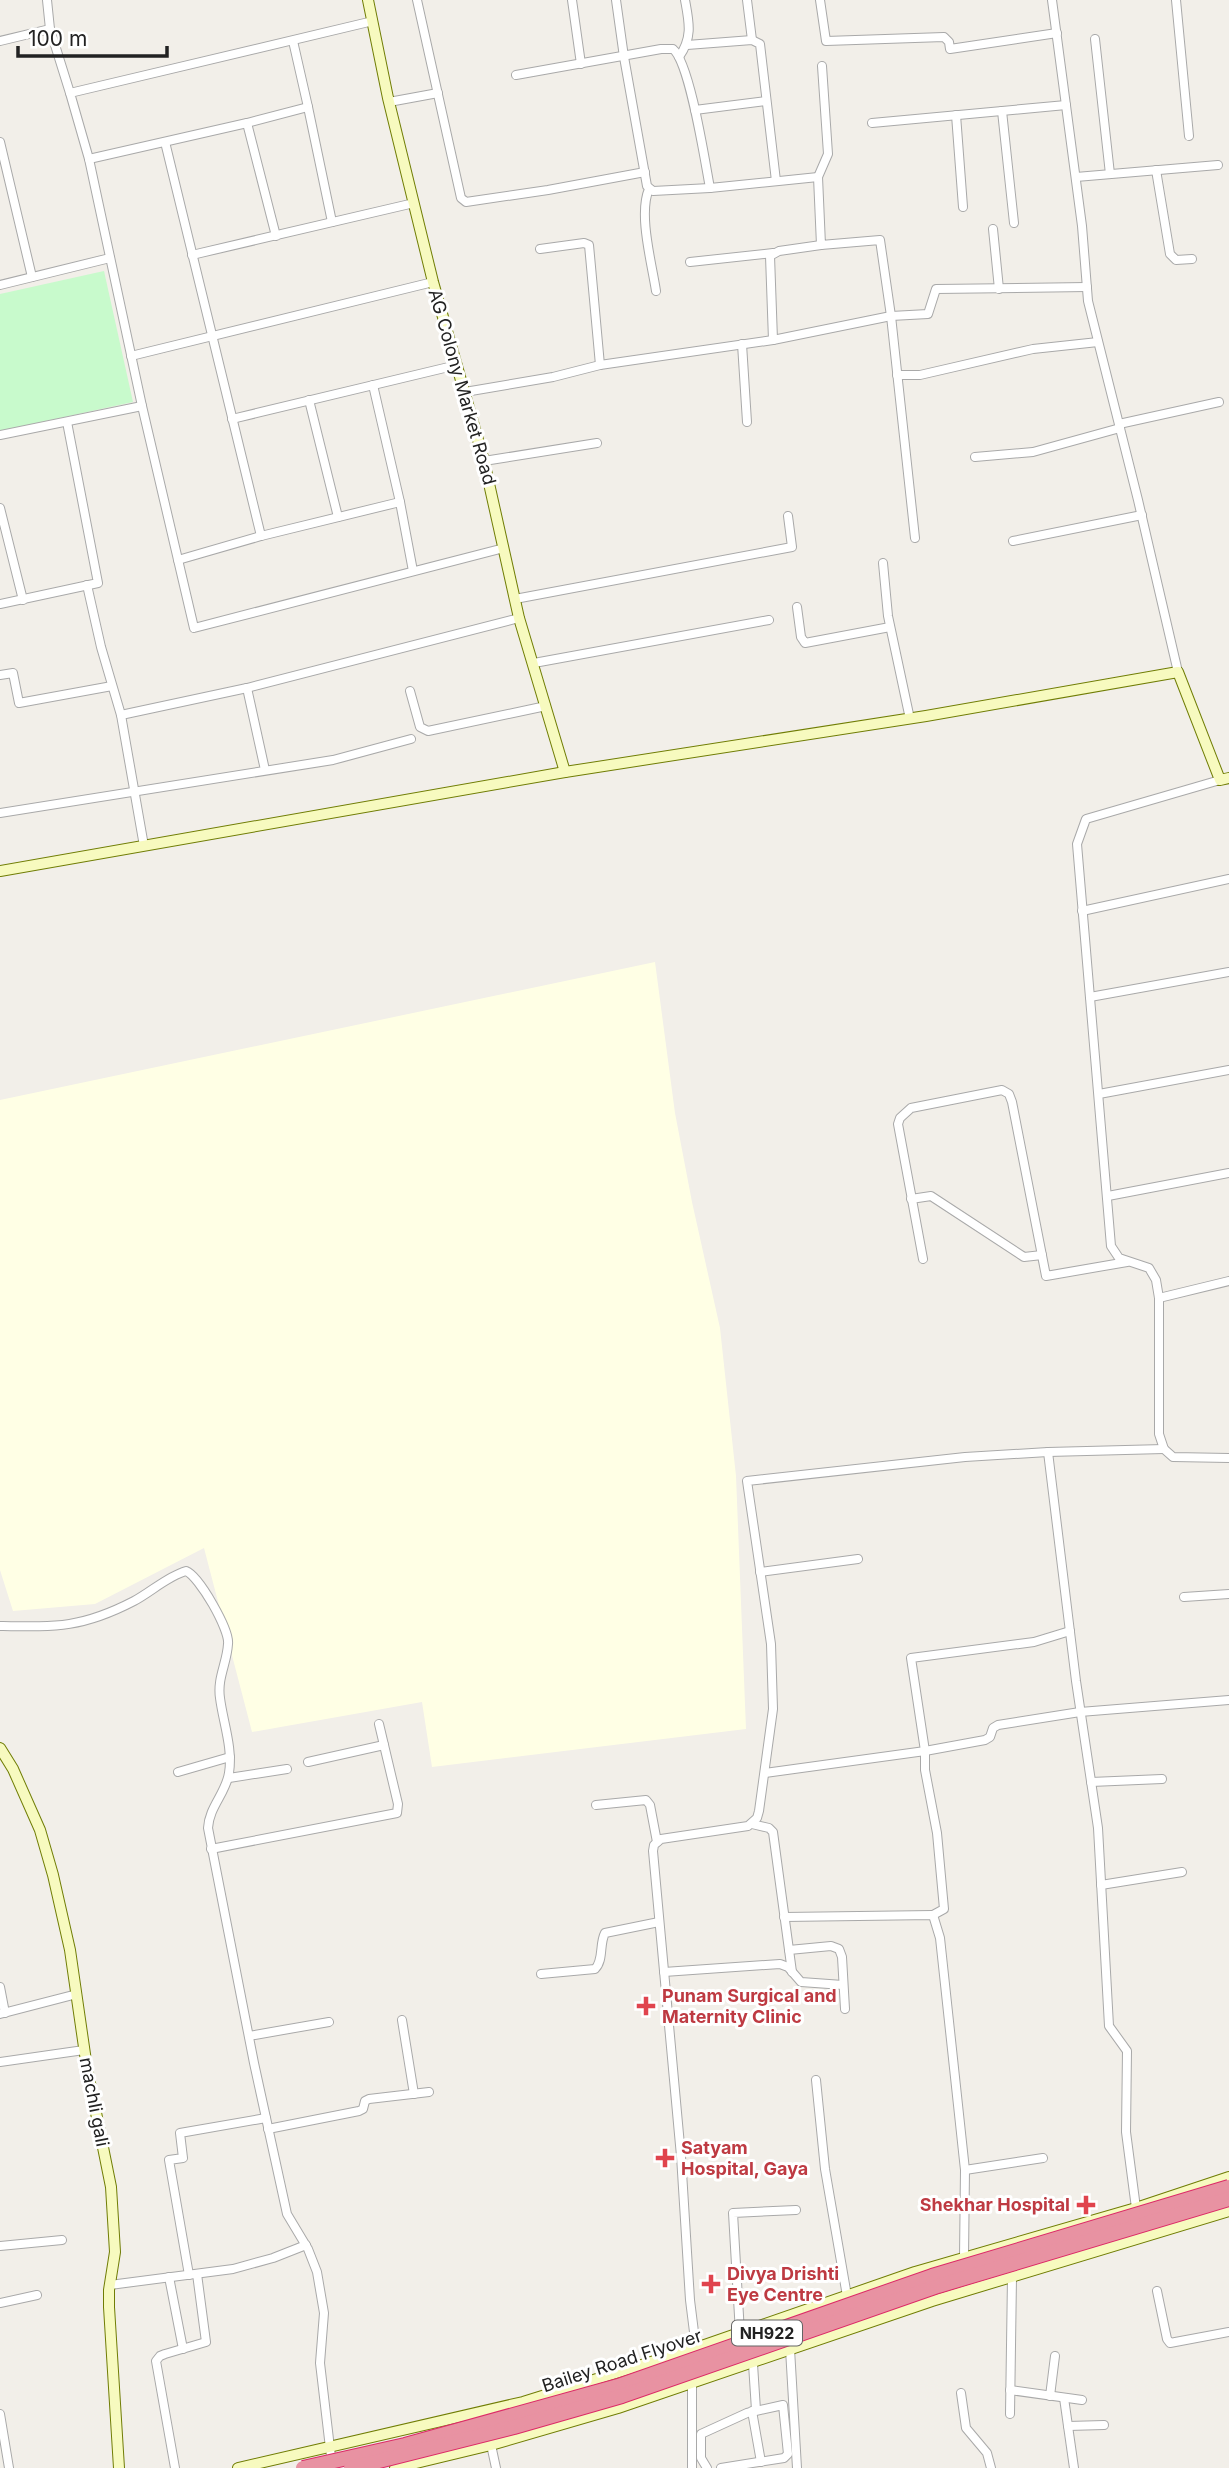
<svg xmlns="http://www.w3.org/2000/svg" width="1229" height="2468" font-family="Inter,sans-serif">
  <style>
    .education { fill: #ffffe5 }
    .park { fill: #c8facc }
    .lines { fill: none; stroke-linecap: round; stroke-linejoin: round }
    .street-casing { stroke: #a9a9a9; stroke-width: 10 }
    .secondary-casing { stroke: #707d05; stroke-width: 12 }
    .street { stroke: #fff; stroke-width: 8 }
    .secondary { stroke: #f7fabf; stroke-width: 10 }
    .highway-bridge-casing { stroke: #dc2a67; stroke-width: 16; stroke-linecap: butt }
    .highway-bridge { stroke: #e892a2; stroke-width: 14 }
    .health-dot { fill: #e0444e; stroke: #fff; stroke-width: 2.5 }
    .labels { text-anchor: middle; stroke-width: 6; stroke-linejoin: round; paint-order: stroke }
    .shield { fill: #fff; stroke: #646464; stroke-width: 2 }
    .shield-label { font-size: 16px; font-weight: bold; fill: #222 }
    .street-label { font-size: 18px; fill: #222; stroke: #fff }
    .health-label { font-size: 18px; font-weight: bold; fill: #be3a42; stroke: #fff; text-anchor: start }
  </style>
  <rect width="100%" height="100%" fill="#f2efe9"/>
  <polygon class="education" points="655,962 675,1113 692,1202 720,1328 736,1476 746,1729 432,1767 422,1702 252,1732 204,1548 95,1604 13,1611 0,1570 0,1100"/>
  <polygon class="park" points="104,271 133,402 0,431 0,294"/>
  <g class="lines">
    <g class="street-casing">
      <g id="street">
        <polyline points="47,0 50,29"/>
        <polyline points="417,0 461,198 466,202 548,190 645,172"/>
        <polyline points="572,0 581,64"/>
        <polyline points="616,0 624,57 647,186 653,191 710,188"/>
        <polyline points="747,0 752,40"/>
        <polyline points="820,0 826,41 944,37 949,42 950,49 1057,33"/>
        <polyline points="1052,0 1082,226 1088,301 1138,500 1178,672"/>
        <polyline points="1176,0 1189,136"/>
        <polyline points="373,21 70,93 89,159 142,406 194,628 504,548"/>
        <polyline points="1095,39 1110,174"/>
        <polyline points="0,41 50,29 70,93"/>
        <polyline points="687,45 752,40 760,44 776,181"/>
        <path d="M679,57C693,37 689,22 685,0"/>
        <polyline points="822,66 828,154 818,177 821,245 880,240 891,316 915,538"/>
        <path d="M516,75L661,49H673C690,63 705,162 710,188L818,177"/>
        <polyline points="389,102 438,93"/>
        <polyline points="308,107 332,222"/>
        <polyline points="695,110 766,101"/>
        <polyline points="1002,111 1014,223"/>
        <polyline points="956,115 963,207"/>
        <polyline points="247,123 276,236"/>
        <polyline points="872,123 1066,105"/>
        <polyline points="0,142 32,277"/>
        <polyline points="165,142 261,536"/>
        <polyline points="89,159 247,123 308,107 293,41"/>
        <polyline points="1156,170 1170,254 1176,260 1192,259"/>
        <polyline points="1076,177 1218,165"/>
        <path d="M649,189C638,214 652,264 656,291"/>
        <polyline points="993,229 999,289"/>
        <polyline points="540,249 584,243 589,245 600,365"/>
        <polyline points="192,255 414,203"/>
        <polyline points="690,262 773,253"/>
        <polyline points="0,285 110,258"/>
        <polyline points="773,340 770,256 779,251 821,245"/>
        <polyline points="742,344 747,422"/>
        <polyline points="131,356 433,282"/>
        <polyline points="897,375 920,375 1033,349 1098,342"/>
        <polyline points="373,385 400,502 413,571"/>
        <polyline points="465,392 553,377 600,365 773,340 891,316 928,314 936,289 1087,287"/>
        <polyline points="309,400 338,517"/>
        <polyline points="232,419 457,365"/>
        <polyline points="1119,424 1219,402"/>
        <polyline points="0,435 142,406"/>
        <polyline points="975,457 1033,452 1120,428"/>
        <polyline points="484,461 597,443"/>
        <polyline points="0,508 23,600"/>
        <polyline points="1013,541 1142,515"/>
        <polyline points="178,560 261,536 400,502"/>
        <polyline points="883,563 888,616 910,719"/>
        <polyline points="87,585 101,647 121,715 144,846"/>
        <polyline points="515,599 792,547 788,516"/>
        <polyline points="0,604 98,583 67,422"/>
        <polyline points="797,607 801,637 805,643 890,627"/>
        <polyline points="534,663 769,620"/>
        <polyline points="0,675 13,673 19,703 112,686"/>
        <polyline points="247,688 265,770"/>
        <polyline points="410,691 420,727 428,731 546,706"/>
        <polyline points="121,715 247,688 519,618"/>
        <polyline points="1220,780 1086,819 1077,844 1111,1246 1119,1258 1149,1268 1156,1280 1159,1298 1159,1434 1164,1449 1173,1457 1229,1458"/>
        <polyline points="0,813 333,760 411,739"/>
        <polyline points="1082,911 1229,879"/>
        <polyline points="1090,997 1229,972"/>
        <polyline points="1099,1094 1229,1070"/>
        <polyline points="1108,1196 1229,1173"/>
        <polyline points="911,1199 931,1196 1024,1257 1042,1255"/>
        <polyline points="923,1259 898,1124 900,1118 911,1108 1002,1090 1009,1094 1012,1102 1046,1276 1127,1262"/>
        <polyline points="1159,1298 1229,1281"/>
        <polyline points="1048,1452 1076,1681 1098,1828 1109,2026 1127,2051 1126,2132 1136,2208"/>
        <polyline points="760,1572 858,1559"/>
        <polyline points="1184,1597 1229,1594"/>
        <path d="M0,1626C56,1627 82,1628 134,1601C151,1592 168,1576 186,1571C199,1576 230,1630 228,1644C227,1663 217,1678 220,1698C223,1722 233,1748 229,1773C226,1793 209,1807 208,1828L254,2063L287,2214L308,2249L317,2272L324,2313L320,2363L332,2465"/>
        <polyline points="308,1762 384,1745"/>
        <polyline points="178,1772 230,1757"/>
        <polyline points="765,1773 925,1751 985,1740 990,1737 993,1728 998,1725 1080,1712 1229,1700"/>
        <polyline points="229,1778 287,1769"/>
        <polyline points="1091,1782 1162,1779"/>
        <polyline points="596,1805 646,1800 650,1805 657,1842"/>
        <polyline points="752,1824 769,1828 773,1832 792,1972"/>
        <polyline points="211,1849 397,1813 398,1804 379,1724"/>
        <polyline points="1101,1885 1182,1872"/>
        <polyline points="933,1915 944,1909 937,1833 925,1770 925,1751 911,1658 1034,1642 1070,1631"/>
        <polyline points="784,1917 933,1915 940,1938 965,2170 964,2257"/>
        <polyline points="789,1950 831,1946 839,1949 842,1957 845,2009"/>
        <polyline points="664,1972 780,1964 788,1967 801,1982 843,1985"/>
        <path d="M541,1974L595,1969C604,1960 599,1944 605,1933L659,1922"/>
        <polyline points="0,1987 5,2013"/>
        <polyline points="0,2014 77,1994"/>
        <polyline points="402,2020 414,2094"/>
        <polyline points="249,2036 329,2022"/>
        <polyline points="0,2062 84,2050"/>
        <polyline points="816,2080 825,2169 847,2296"/>
        <polyline points="268,2129 359,2111 363,2109 365,2101 369,2099 429,2092"/>
        <polyline points="965,2170 1043,2158"/>
        <polyline points="0,2246 62,2240"/>
        <polyline points="189,2275 169,2160 183,2158 180,2133 266,2118"/>
        <polyline points="169,2277 183,2349"/>
        <polyline points="110,2285 233,2269 273,2258 306,2245"/>
        <polyline points="1157,2291 1167,2339 1170,2343 1229,2332"/>
        <polyline points="0,2303 37,2295"/>
        <polyline points="740,2333 733,2213 796,2210"/>
        <polyline points="696,2348 690,2300 681,2156 653,1851 654,1845 661,1839 748,1826 757,1818 759,1811 773,1709 771,1644 747,1481 965,1457 1048,1452 1164,1449"/>
        <polyline points="790,2349 797,2468"/>
        <polyline points="753,2364 756,2410"/>
        <polyline points="692,2384 692,2468"/>
        <polyline points="1010,2390 1082,2400"/>
        <polyline points="961,2393 966,2428 987,2453 991,2468"/>
        <polyline points="1050,2396 1055,2356"/>
        <polyline points="1064,2398 1074,2468"/>
        <polyline points="752,2411 761,2462"/>
        <polyline points="0,2414 9,2468"/>
        <polyline points="1010,2414 1012,2277"/>
        <polyline points="1068,2426 1104,2425"/>
        <polyline points="490,2440 496,2468"/>
        <polyline points="175,2468 156,2361 160,2356 165,2354 206,2342 197,2274"/>
        <polyline points="707,2468 701,2458 701,2434 747,2413 783,2405 788,2454 784,2458 721,2468"/>
      </g>
    </g>
    <g class="secondary-casing">
      <g id="secondary">
        <polyline points="368,0 388,98 433,282 484,461 519,618 565,772"/>
        <polyline points="0,871 565,772 926,716 1178,672 1220,780 1229,778"/>
        <polyline points="0,1748 13,1769 40,1830 53,1875 70,1950 87,2068 111,2187 115,2252 109,2290 109,2307 119,2468"/>
        <polyline points="238,2468 523,2402 696,2348 915,2272 1136,2208 1229,2177"/>
        <polyline points="395,2468 491,2445 618,2408 932,2301 1229,2211"/>
      </g>
    </g>
    <use href="#street" class="street"/>
    <use href="#secondary" class="secondary"/>
    <g class="highway-bridge-casing">
      <g id="highway-bridge">
        <polyline points="303,2468 405,2445 618,2386 932,2276 1229,2187"/>
        <polyline points="351,2468 514,2427 622,2396 938,2286 1229,2199"/>
      </g>
    </g>
    <use href="#highway-bridge" class="highway-bridge"/>
  </g>
  <g class="health-dot">
    <path d="M642.5 1995.5h7v7h7v7h-7v7h-7v-7h-7v-7h7z"/>
    <path d="M661.5 2147.5h7v7h7v7h-7v7h-7v-7h-7v-7h7z"/>
    <path d="M1082.5 2194.5h7v7h7v7h-7v7h-7v-7h-7v-7h7z"/>
    <path d="M707.5 2273.5h7v7h7v7h-7v7h-7v-7h-7v-7h7z"/>
  </g>
  <g class="labels">
    <rect class="shield" x="732" y="2320.5" width="70" height="25" rx="5"/>
    <g class="shield-label">
      <text x="767" y="2339">NH922</text>
    </g>
    <g class="street-label">
      <text transform="translate(462 387) rotate(74)" y="6">AG Colony Market Road</text>
      <text transform="translate(94 2102) rotate(79)" y="6">machli gali</text>
      <text transform="translate(622 2361) rotate(-18)" y="6">Bailey Road Flyover</text>
    </g>
    <g class="health-label">
      <text x="662" y="2002">Punam Surgical and<tspan x="662" dy="21">Maternity Clinic</tspan></text>
      <text x="681" y="2154">Satyam<tspan x="681" dy="21">Hospital, Gaya</tspan></text>
      <text x="1070" y="2211" text-anchor="end">Shekhar Hospital</text>
      <text x="727" y="2280">Divya Drishti<tspan x="727" dy="21">Eye Centre</tspan></text>
    </g>
  </g>
  <path d="M18 46v10h149v-10" fill="none" stroke="#222222" stroke-width="3.5"/>
  <text x="28" y="46" font-size="21" fill="#222222" stroke="#ffffff" stroke-width="5" paint-order="stroke">100 m</text>
</svg>
